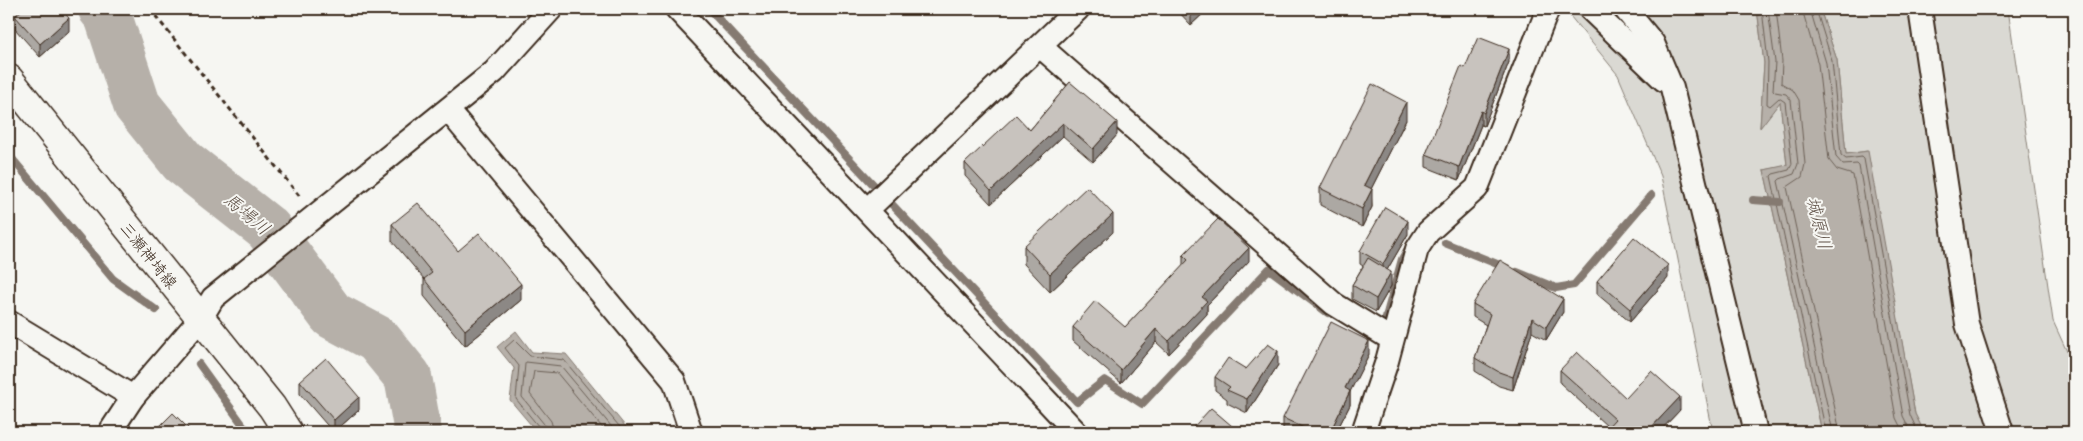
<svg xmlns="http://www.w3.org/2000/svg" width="2083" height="441" font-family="Delius,'Klee One',sans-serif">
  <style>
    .green { fill: #dad9d3; stroke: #8a8278 }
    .water { fill: #b6b0a9; stroke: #857a71 }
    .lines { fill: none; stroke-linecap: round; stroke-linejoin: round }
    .shore { stroke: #6c6056; stroke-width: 1 }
    .stream { stroke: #857a71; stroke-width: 8 }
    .river { stroke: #b6b0a9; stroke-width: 48 }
    .minor-casing { stroke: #3b2a1e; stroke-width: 26 }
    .primary-casing { stroke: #3b2a1e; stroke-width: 31 }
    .path { stroke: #3b2a1e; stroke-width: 3; stroke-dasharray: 5 4; stroke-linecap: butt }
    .minor { stroke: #f6f6f2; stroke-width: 22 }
    .primary { stroke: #f6f6f2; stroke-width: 28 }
    .wall { fill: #aca8a3; stroke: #3b2a1e }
    .shaded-wall { fill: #8c8885; stroke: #3b2a1e }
    .building { fill: #c8c3be; stroke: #3b2a1e }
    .labels { text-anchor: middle; stroke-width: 4; stroke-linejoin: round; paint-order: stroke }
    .street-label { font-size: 16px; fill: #3b2a1e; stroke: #f6f6f2 }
    .water-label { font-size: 18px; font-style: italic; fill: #605248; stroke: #f6f6f2 }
  </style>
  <rect width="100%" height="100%" fill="#f6f6f2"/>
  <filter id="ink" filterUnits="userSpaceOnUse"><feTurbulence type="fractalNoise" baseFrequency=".02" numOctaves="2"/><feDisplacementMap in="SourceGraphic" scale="10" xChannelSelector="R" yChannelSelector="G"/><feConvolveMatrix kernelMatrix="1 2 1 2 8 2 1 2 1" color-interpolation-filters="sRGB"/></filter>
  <g filter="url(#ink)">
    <g class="green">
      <polygon points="1533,9 1757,9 1764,63 1760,127 1780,101 1787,166 1764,170 1822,432 1713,432 1661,176 1618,75 1566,11"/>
      <polygon points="1820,9 2008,9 2053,321 2074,367 2074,432 1924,432 1915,414 1867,151 1846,154 1837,60"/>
    </g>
    <g class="water">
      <polygon points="1757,9 1820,9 1837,60 1846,154 1868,151 1915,414 1924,432 1822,432 1764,170 1787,165 1780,102 1760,128 1764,63"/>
      <polygon points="516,331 532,352 566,354 630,432 537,432 510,400 514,368 497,347"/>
    </g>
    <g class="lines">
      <g class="shore">
        <polyline points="1762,9 1768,62 1767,104 1770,106 1779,98 1785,102 1792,164 1789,170 1773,174 1771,176 1826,432"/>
        <polyline points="1768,9 1775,62 1773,90 1775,92 1786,94 1791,100 1798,164 1794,174 1780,179 1778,181 1833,432"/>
        <polyline points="1776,9 1782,61 1781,83 1793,90 1799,100 1805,164 1802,177 1787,187 1840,432"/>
        <polyline points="1802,9 1818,64 1829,160 1837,170 1853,175 1896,418 1903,432"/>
        <polyline points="1810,9 1826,63 1836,157 1843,165 1857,164 1859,166 1903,416 1911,432"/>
        <polyline points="1816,9 1832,61 1841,155 1846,159 1862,157 1864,159 1910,415 1918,432"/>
        <polyline points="540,432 539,427 516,399 519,366 505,348 514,340 530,356 564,360 624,432"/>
        <polyline points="547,432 544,424 522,397 525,364 526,362 561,366 616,432"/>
        <polyline points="554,432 551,421 530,394 534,371 557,373 606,432"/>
      </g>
      <g class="stream">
        <polyline points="709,9 1077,402 1105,380 1142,404 1269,269 1328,313"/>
        <polyline points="9,155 113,279 156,310"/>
        <polyline points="1753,200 1780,202"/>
        <polyline points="1445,243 1507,268"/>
        <polyline points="1517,272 1556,288 1574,285 1651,195"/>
        <polyline points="1386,317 1402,259 1407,250"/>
        <polyline points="199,364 248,432"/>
        <polyline points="1045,432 1047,430 1049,432"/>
      </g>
      <polyline class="river" points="102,9 108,16 137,105 183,162 268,229 332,315 377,339 408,377 418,432"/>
      <g class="minor-casing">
        <g id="minor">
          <polyline points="677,9 1076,432"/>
          <polyline points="1590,9 1664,80"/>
          <polyline points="1625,9 1653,43 1672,88 1756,432"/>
          <polyline points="1920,9 1967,324 2002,432"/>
          <polyline points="1040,46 1334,304 1391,339"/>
          <polyline points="448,110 674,381 691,432"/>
          <polyline points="867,210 1078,9"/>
          <polyline points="9,322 133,397"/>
          <polyline points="110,432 133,397 201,318 213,298 494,72 551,9"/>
          <polyline points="1363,432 1387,361 1417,249 1428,232 1477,188 1548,9"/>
        </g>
      </g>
      <g class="primary-casing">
        <polyline id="primary" points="9,79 272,407 288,432"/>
      </g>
      <polyline class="path" points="150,9 301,198"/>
      <use href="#minor" class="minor"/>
      <use href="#primary" class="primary"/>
    </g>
    <g class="wall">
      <polygon points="1176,9 1208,9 1191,25"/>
      <polygon points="15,16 69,31 40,57 15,29"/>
      <polygon points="1509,62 1484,126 1481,125 1459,180 1426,167 1426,154 1465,68"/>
      <polygon points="1070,82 1117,135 1093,162 1063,136 991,204 965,176 965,163 1030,130"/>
      <polygon points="1406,120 1371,189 1372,207 1362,227 1320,205 1320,188"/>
      <polygon points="392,224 458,251 521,300 465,346 424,296 424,279 392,241"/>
      <polygon points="1113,232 1050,292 1024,264 1024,246"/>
      <polygon points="1408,234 1387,270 1391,286 1376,312 1352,299 1352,285 1363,266 1360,264 1360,251"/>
      <polygon points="1183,255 1249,261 1207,305 1207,314 1169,354 1156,342 1121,383 1073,341 1073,327 1125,327 1183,266"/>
      <polygon points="1668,278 1630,322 1597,294 1597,281"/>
      <polygon points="1473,304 1563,312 1546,340 1532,332 1513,390 1499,386 1475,371 1475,358 1486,325 1473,317"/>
      <polygon points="1369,354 1350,391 1350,405 1336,432 1285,432 1283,431 1283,418"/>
      <polygon points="1278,365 1247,413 1227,403 1227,399 1215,390 1215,377 1246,369"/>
      <polygon points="1560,370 1626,398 1680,410 1659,432 1603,432 1608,427 1560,383"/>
      <polygon points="300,381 359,410 334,432 333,432 300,394"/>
    </g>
    <g class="shaded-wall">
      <polygon points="1194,9 1208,9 1191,25 1191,12"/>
      <polygon points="69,18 69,31 40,57 40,44"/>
      <polygon points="1509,49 1509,62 1484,126 1484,113"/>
      <polygon points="1406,102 1406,120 1364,203 1364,185"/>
      <polygon points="1481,111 1481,125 1459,180 1459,167"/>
      <polygon points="1117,122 1117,135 1093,162 1093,149"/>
      <polygon points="1063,123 1063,136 991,204 991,191"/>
      <polygon points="1372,189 1372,207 1362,227 1362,209"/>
      <polygon points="1113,214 1113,232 1050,292 1050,274"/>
      <polygon points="1408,221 1408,234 1383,277 1383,264"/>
      <polygon points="1249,248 1249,261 1207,305 1207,314 1169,354 1169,341 1202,297"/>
      <polygon points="1668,265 1668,278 1630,322 1630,309"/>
      <polygon points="1391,272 1391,286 1376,312 1376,299"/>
      <polygon points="521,284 521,300 465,346 465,330"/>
      <polygon points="1563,299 1563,312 1546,340 1546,327"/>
      <polygon points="1532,318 1532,332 1513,390 1513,377"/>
      <polygon points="1156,329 1156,342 1121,383 1121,370"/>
      <polygon points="1369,341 1369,354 1345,402 1345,388"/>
      <polygon points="1278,351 1278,365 1247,413 1247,399"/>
      <polygon points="1350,391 1350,405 1336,432 1330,432"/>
      <polygon points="359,397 359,410 334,432 334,420"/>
      <polygon points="1680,397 1680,410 1659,432 1647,432"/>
    </g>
    <g class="building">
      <polygon points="23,9 61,9 69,18 40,44 15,16"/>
      <polygon points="1478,37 1509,49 1484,113 1481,111 1459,167 1426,154 1461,66 1465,68"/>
      <polygon points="1070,82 1117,122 1093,149 1063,123 991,191 965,163 1016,115 1030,130"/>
      <polygon points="1372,84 1406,102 1364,185 1372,189 1362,209 1320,188"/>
      <polygon points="1087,187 1113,214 1050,274 1024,246"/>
      <polygon points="418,203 458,251 479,233 521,284 465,330 424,279 432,273 392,224"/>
      <polygon points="1385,207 1408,221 1383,264 1360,251"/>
      <polygon points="1218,219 1249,248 1202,297 1207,301 1169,341 1156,329 1121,370 1073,327 1095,301 1125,327 1188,260 1183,255"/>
      <polygon points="1634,237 1668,265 1630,309 1597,281"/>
      <polygon points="1368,258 1391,272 1376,299 1352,285"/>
      <polygon points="1500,260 1563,299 1546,327 1532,318 1513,377 1499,372 1475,358 1490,314 1473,304"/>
      <polygon points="1331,322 1369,341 1345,388 1350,391 1330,432 1302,432 1304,428 1283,418"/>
      <polygon points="1268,344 1278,351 1247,399 1227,390 1230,387 1215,377 1228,358 1246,369"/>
      <polygon points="1577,352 1626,398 1651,371 1680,397 1647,432 1603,432 1615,419 1560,370"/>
      <polygon points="326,358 359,397 334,420 300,381"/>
      <polygon points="1211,408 1239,432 1189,432"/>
      <polygon points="173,413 192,432 154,432"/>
    </g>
  </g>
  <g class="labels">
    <g class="street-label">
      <text transform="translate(149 255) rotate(51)" y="6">三瀬神埼線</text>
    </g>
    <g class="water-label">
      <text transform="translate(247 214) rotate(40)" y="6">馬場川</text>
      <text transform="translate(1819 223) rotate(76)" y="6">城原川</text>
    </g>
  </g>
  <rect width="2083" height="441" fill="none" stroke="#f6f6f2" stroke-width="30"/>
  <rect x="15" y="15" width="2053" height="411" fill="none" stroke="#3b2a1e" stroke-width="2" filter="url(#ink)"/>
</svg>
